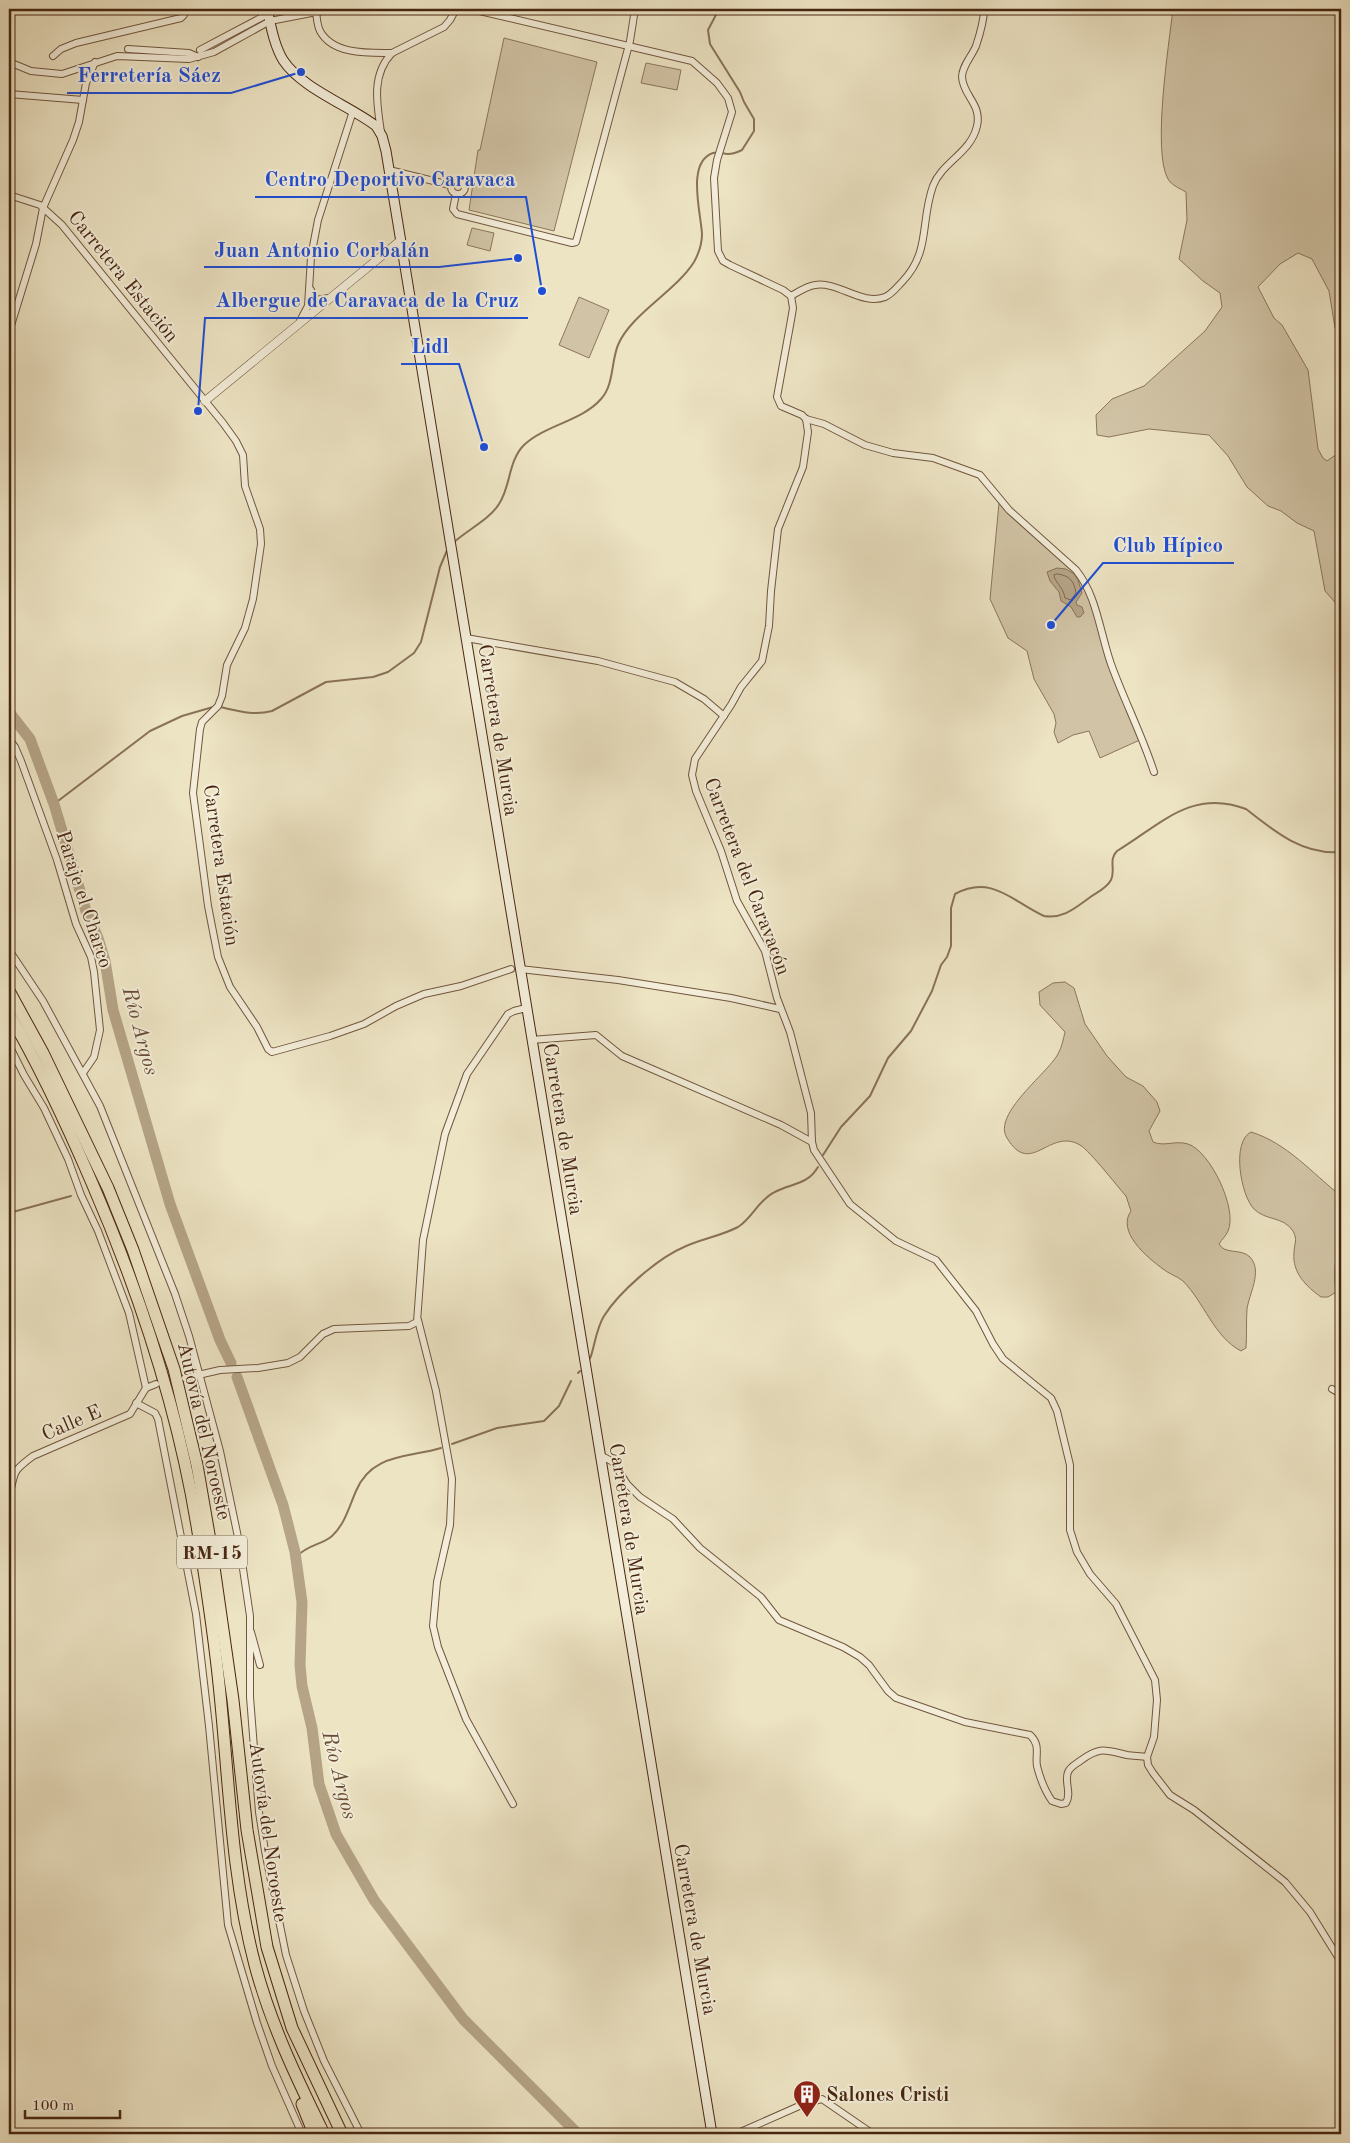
<svg xmlns="http://www.w3.org/2000/svg" width="1350" height="2143" font-family="'Old Standard TT',serif">
  <style>
    .green { fill: #d1c4a6; stroke: #8c765c }
    .water { fill: #b5a487; stroke: #897258 }
    .lines { fill: none; stroke-linecap: round; stroke-linejoin: round }
    .shore { stroke: #7e664c; stroke-width: 1 }
    .stream { stroke: #897258; stroke-width: 2 }
    .river { stroke: #b5a487; stroke-width: 11 }
    .minor-casing { stroke: #71563e; stroke-width: 8 }
    .tertiary-casing { stroke: #71563e; stroke-width: 9 }
    .secondary-casing { stroke: #482711; stroke-width: 11 }
    .motorway-casing { stroke: #482711; stroke-width: 13 }
    .minor { stroke: #f3edd9; stroke-width: 6 }
    .tertiary { stroke: #f3edd9; stroke-width: 8 }
    .secondary { stroke: #f3edd9; stroke-width: 9 }
    .motorway { stroke: #ede4c4; stroke-width: 11 }
    .labels { text-anchor: middle; stroke-width: 4; stroke-linejoin: round; paint-order: stroke }
    .shield { fill: #f3edd9; stroke: #7b624d; stroke-width: 1 }
    .shield-label { font-size: 19px; font-weight: bold; fill: #482711 }
    .street-label { font-size: 20px; fill: #482711; stroke: #f3edd9 }
    .poi-label { font-size: 20px; font-weight: bold; fill: #482711; stroke: #f3edd9; text-anchor: start }
    .water-label { font-size: 21px; font-style: italic; fill: #694c34; stroke: #f3edd9 }
    .leader { fill: none; stroke: #1d4ed8; stroke-width: 2 }
    .callout-dot { fill: #1d4ed8; stroke: #f3edd9; stroke-width: 2 }
    .callout-label { font-size: 21px; text-anchor: middle; font-weight: bold; fill: #1d4ed8; stroke: #f3edd9; stroke-width: 4; stroke-linejoin: round; paint-order: stroke }
  </style>
  <rect width="100%" height="100%" fill="#ede4c4"/>
  <filter id="stains"><feTurbulence type="fractalNoise" baseFrequency=".004" numOctaves="4"/><feColorMatrix values="0 0 0 0 .2 0 0 0 0 .09 0 0 0 0 .02 0 0 0 .5 -.17"/></filter>
  <radialGradient id="worn" r=".72"><stop offset=".6" stop-color="#630" stop-opacity="0"/><stop offset="1" stop-color="#630" stop-opacity=".3"/></radialGradient>
  <g class="green">
    <path d="M1173,9H1341V341L1335,328L1329,291L1312,259L1298,253L1280,264L1258,287L1274,318L1282,325L1308,370L1318,449L1323,458L1327,461L1341,451V609L1325,591L1314,531L1297,523L1281,511L1268,506L1247,487L1228,456L1209,435L1149,429L1109,437L1097,435L1096,415L1112,399L1144,386L1205,331L1222,307L1220,293L1203,281L1179,259L1187,220L1186,192C1181,189 1171,185 1168,179C1152,151 1169,44 1173,9Z"/>
    <polygon points="504,38 597,62 554,231 469,210 478,150 480,150"/>
    <polygon points="646,63 681,70 677,90 641,83"/>
    <polygon points="472,228 494,233 490,251 467,245"/>
    <polygon points="579,297 609,310 589,358 559,345"/>
    <polygon points="999,503 1009,510 1083,579 1111,663 1142,739 1100,758 1089,731 1073,735 1058,743 1054,732 1056,723 1054,714 1034,679 1027,651 1008,638 990,599"/>
    <path d="M1065,982L1074,988L1085,1024L1107,1056L1126,1077L1143,1086L1157,1102L1160,1111L1149,1131L1153,1142C1165,1147 1175,1140 1188,1144C1210,1151 1238,1209 1228,1231C1226,1236 1222,1239 1219,1244C1225,1255 1241,1248 1250,1257C1263,1271 1249,1294 1247,1309C1246,1322 1247,1336 1246,1348L1241,1351C1214,1337 1204,1302 1183,1281C1177,1276 1169,1274 1163,1269C1148,1258 1116,1232 1131,1211L1126,1196C1116,1185 1091,1152 1080,1145C1049,1127 1031,1178 1007,1138C992,1114 1047,1074 1058,1054C1062,1047 1063,1040 1065,1032L1040,1005L1039,992L1053,983Z"/>
    <path d="M1251,1132C1287,1143 1312,1173 1341,1196C1341,1208 1344,1222 1341,1232C1336,1253 1333,1270 1336,1292L1328,1297H1321C1307,1287 1292,1273 1294,1253C1294,1244 1298,1240 1293,1231C1283,1216 1266,1221 1254,1209C1241,1196 1231,1142 1251,1132Z"/>
  </g>
  <polygon class="water" points="1057,568 1066,569 1074,574 1078,580 1082,593 1076,602 1077,605 1082,607 1084,613 1080,617 1077,617 1071,607 1061,601 1059,592 1050,581 1047,572"/>
  <g class="lines">
    <path class="shore" d="M1058,574C1070,576 1074,581 1076,593L1071,600L1065,598C1063,586 1054,582 1054,575Z"/>
    <g class="stream">
      <path d="M453,543C467,530 489,520 499,504C511,486 508,461 524,445C545,425 582,421 601,399C614,385 611,362 618,345C630,315 676,291 694,262C699,253 702,244 702,234C701,213 686,162 713,153C719,151 722,154 728,154C733,154 738,152 742,150L754,131V119L744,102L740,92L710,44L708,30L719,9"/>
      <path d="M220,707C238,711 254,716 272,711L326,682L373,677L388,672L414,653L421,642L440,567L448,548"/>
      <polyline points="54,804 150,731 182,716 213,707"/>
      <path d="M823,1155L841,1127L870,1096L888,1058L911,1031L932,991L941,965L947,957L951,946V908L955,894C992,874 1013,902 1044,916C1063,919 1075,908 1089,898C1097,892 1106,889 1111,880C1116,870 1108,860 1117,851C1160,825 1192,788 1246,809C1275,832 1303,855 1341,852"/>
      <polyline points="9,1213 71,1196"/>
      <path d="M589,1360L591,1356C595,1343 597,1327 604,1316C619,1292 658,1258 684,1247C701,1239 721,1236 738,1227C752,1218 758,1201 773,1193C790,1183 807,1186 818,1167"/>
      <polyline points="578,1373 580,1371"/>
      <polyline points="452,1444 497,1428 544,1421 559,1406 571,1381"/>
      <path d="M296,1557C308,1544 322,1545 332,1536C345,1524 349,1507 356,1491C372,1453 408,1458 441,1448"/>
    </g>
    <g class="river">
      <polyline points="9,712 30,739 54,804 86,911 98,938 105,961 113,1010 170,1204 220,1340 231,1363"/>
      <polyline points="237,1377 283,1505 295,1552 302,1602 300,1665 302,1686 312,1728 319,1784 336,1834 374,1900 463,2019 578,2134"/>
    </g>
    <g class="minor-casing">
      <g id="minor">
        <polyline points="18,9 33,10 43,9"/>
        <polyline points="471,9 692,61 717,83 728,98 732,112 717,160 714,178 718,251 723,261 730,265 783,290 791,296 793,308 791,320 777,397 781,406 802,415 806,419"/>
        <path d="M316,12C317,18 317,25 320,31C333,55 369,53 392,53"/>
        <polyline points="128,49 189,53 198,57"/>
        <polyline points="200,50 268,14"/>
        <polyline points="53,56 61,49 76,43 181,18 184,15 183,9"/>
        <polyline points="9,62 31,71 62,74 117,56 189,59 214,52 270,21 332,9"/>
        <polyline points="9,94 83,100"/>
        <path d="M381,132C377,104 371,75 392,53L444,27L450,20L456,9"/>
        <polyline points="389,170 450,185"/>
        <circle cx="458" cy="187" r="7"/>
        <polyline points="456,194 453,209 457,214 572,243 576,242 630,41 635,9"/>
        <polyline points="9,195 40,205 62,225 223,423 236,441 243,455 245,486 260,529 261,544 253,599 245,628 227,665 222,696 218,706 202,722 200,729 193,793 208,906 218,957 230,987 257,1027 268,1049 272,1052 330,1036 364,1024 396,1006 424,994 461,986 511,969"/>
        <polyline points="311,290 316,300 329,298"/>
        <path d="M791,296C798,292 807,286 815,285C838,281 862,306 885,297C892,294 897,287 902,282C931,252 920,222 933,186C942,162 971,153 977,126C982,104 963,96 962,77C962,66 972,56 976,46C980,34 984,21 984,9"/>
        <polyline points="300,321 308,306 311,257 318,220 353,111"/>
        <polyline points="9,332 36,244 43,208 73,140 79,122 86,83 95,62"/>
        <polyline points="806,419 808,432 803,467 778,529 771,591 769,626 762,661 741,687 731,705 695,759 692,775 696,791 721,851 737,901 765,951 777,998 790,1032 811,1113 812,1142 814,1150 850,1204 896,1241 936,1260 976,1311 993,1344 1003,1359 1051,1398 1057,1411 1070,1465 1070,1530 1077,1552 1090,1574 1116,1604 1155,1680 1157,1700 1154,1737 1147,1757 1148,1765 1153,1773 1170,1795 1194,1810 1285,1882 1310,1912 1341,1962"/>
        <path d="M806,419L824,424L865,445L893,453L933,458L980,475L1009,510L1076,570C1097,596 1100,633 1111,664C1124,700 1142,735 1154,772"/>
        <polyline points="466,638 598,661 675,682 704,699 724,716"/>
        <polyline points="9,739 15,747 21,761 57,860 76,924 91,957 94,972 100,1030 94,1057 83,1073"/>
        <polyline points="9,950 43,1001 100,1106 175,1294 189,1336 220,1451 239,1542 250,1616 250,1697 259,1812 265,1851 286,1955 304,2011 324,2061 361,2134"/>
        <polyline points="520,969 618,980 731,998 780,1009"/>
        <polyline points="531,1040 596,1035 622,1056 781,1125 812,1142"/>
        <polyline points="9,1045 24,1075 44,1108 68,1159 81,1195 98,1231 129,1313 146,1388"/>
        <polyline points="418,1320 436,1391 452,1479 450,1525 437,1582 433,1626 438,1647 466,1719 513,1804"/>
        <polyline points="185,1378 220,1370 258,1368 288,1363 300,1357 323,1334 334,1329 409,1326 417,1322 423,1240 445,1134 467,1074 508,1014 514,1011 526,1008"/>
        <polyline points="1332,1389 1341,1394"/>
        <polyline points="136,1403 155,1413 158,1419 196,1614 209,1726 228,1925 257,2023 272,2066 302,2134"/>
        <path d="M600,1455L613,1462L627,1484L640,1497L673,1519L700,1548L761,1597L779,1620L843,1647L860,1657L869,1665L888,1691L896,1698L965,1722L1030,1735C1041,1745 1035,1755 1037,1766C1040,1778 1045,1791 1052,1801L1061,1804L1066,1803C1072,1793 1064,1782 1068,1772C1070,1767 1076,1764 1080,1761C1100,1746 1105,1750 1127,1755C1133,1756 1140,1756 1147,1757"/>
        <path d="M9,1496C16,1472 10,1473 33,1456L130,1414L146,1388L156,1384"/>
        <polyline points="251,1632 260,1665"/>
        <polyline points="736,2134 806,2103 822,2099 873,2134"/>
      </g>
    </g>
    <g class="tertiary-casing">
      <polyline id="tertiary" points="205,401 401,240"/>
    </g>
    <g class="secondary-casing">
      <path id="secondary" d="M267,9C271,26 274,45 283,60C301,88 350,106 376,126L382,136L386,151L712,2134"/>
    </g>
    <g class="motorway-casing">
      <g id="motorway">
        <polyline points="9,991 43,1053 108,1188 133,1250 174,1369 197,1465 211,1546 233,1700 247,1830 267,1947 292,2028 342,2134"/>
        <path d="M9,1014C41,1068 67,1125 92,1183C140,1294 179,1412 198,1532C206,1583 214,1634 219,1684C229,1778 231,1874 255,1965C271,2025 297,2079 324,2134"/>
        <polyline points="302,2104 314,2134"/>
      </g>
    </g>
    <use href="#minor" class="minor"/>
    <use href="#tertiary" class="tertiary"/>
    <use href="#secondary" class="secondary"/>
    <use href="#motorway" class="motorway"/>
  </g>
  <defs>
    <g id="building-pin" transform="scale(1.4375)"><path d="M0 17L-7.5 6A9.5 9.5 0 1 1 7.5 6Z" fill="#8f2418" stroke="#f3edd9"/><path d="M-4-6H4V6H1V3H-1V6H-4ZM-2.5-4.3h1.7v1.8h-1.7ZM.8-4.3h1.7v1.8H.8ZM-2.5-1h1.7V.8h-1.7ZM.8-1h1.7V.8H.8Z" fill="#fff"/></g>
  </defs>
  <g fill-rule="evenodd">
    <use href="#building-pin" x="807" y="2094"/>
  </g>
  <g class="labels">
    <rect class="shield" x="177" y="1535.5" width="70" height="33" rx="4"/>
    <g class="shield-label">
      <text x="212" y="1559">RM-15</text>
    </g>
    <g class="street-label">
      <text transform="translate(124 276) rotate(51)" y="7">Carretera Estación</text>
      <text transform="translate(499 730) rotate(81)" y="7">Carretera de Murcia</text>
      <text transform="translate(222 865) rotate(82)" y="7">Carretera Estación</text>
      <text transform="translate(748 876) rotate(69)" y="7">Carretera del Caravacón</text>
      <text transform="translate(85 899) rotate(72)" y="7">Paraje el Charco</text>
      <text transform="translate(564 1129) rotate(81)" y="7">Carretera de Murcia</text>
      <text transform="translate(71 1422) rotate(-23)" y="7">Calle E</text>
      <text transform="translate(205 1431) rotate(77)" y="7">Autovía del Noroeste</text>
      <text transform="translate(630 1529) rotate(81)" y="7">Carretera de Murcia</text>
      <text transform="translate(269 1832) rotate(82)" y="7">Autovía del Noroeste</text>
      <text transform="translate(696 1929) rotate(80)" y="7">Carretera de Murcia</text>
    </g>
    <g class="poi-label">
      <text x="826" y="2101">Salones Cristi</text>
    </g>
    <g class="water-label">
      <text transform="translate(141 1031) rotate(75)" y="7">Río Argos</text>
      <text transform="translate(340 1775) rotate(76)" y="7">Río Argos</text>
    </g>
  </g>
  <path class="leader" d="M301 72L231 93H67M542 291L526 197H255M518 258L439 267H204M198 411L205 318H528M484 447L459 364H401M1051 625L1103 563H1234"/>
  <g class="callout-dot">
    <circle cx="301" cy="72" r="5"/>
    <circle cx="542" cy="291" r="5"/>
    <circle cx="518" cy="258" r="5"/>
    <circle cx="198" cy="411" r="5"/>
    <circle cx="484" cy="447" r="5"/>
    <circle cx="1051" cy="625" r="5"/>
  </g>
  <g class="callout-label">
    <text x="149" y="82">Ferretería Sáez</text>
    <text x="390" y="186">Centro Deportivo Caravaca</text>
    <text x="322" y="257">Juan Antonio Corbalán</text>
    <text x="367" y="307">Albergue de Caravaca de la Cruz</text>
    <text x="430" y="353">Lidl</text>
    <text x="1168" y="552">Club Hípico</text>
  </g>
  <rect width="1350" height="2143" fill="none" stroke="#ede4c4" stroke-width="30"/>
  <rect x="10" y="10" width="1330" height="2123" fill="none" stroke="#482711" stroke-width="2.5"/>
  <rect x="15" y="15" width="1320" height="2113" fill="none" stroke="#482711"/>
  <path d="M25 2110v8h95v-8" fill="none" stroke="#482711" stroke-width="2.5"/>
  <text x="32" y="2110" font-size="15" fill="#482711" stroke="#f3edd9" stroke-width="4" paint-order="stroke">100 m</text>
  <rect width="100%" height="100%" filter="url(#stains)"/>
  <rect width="100%" height="100%" fill="url(#worn)"/>
</svg>
